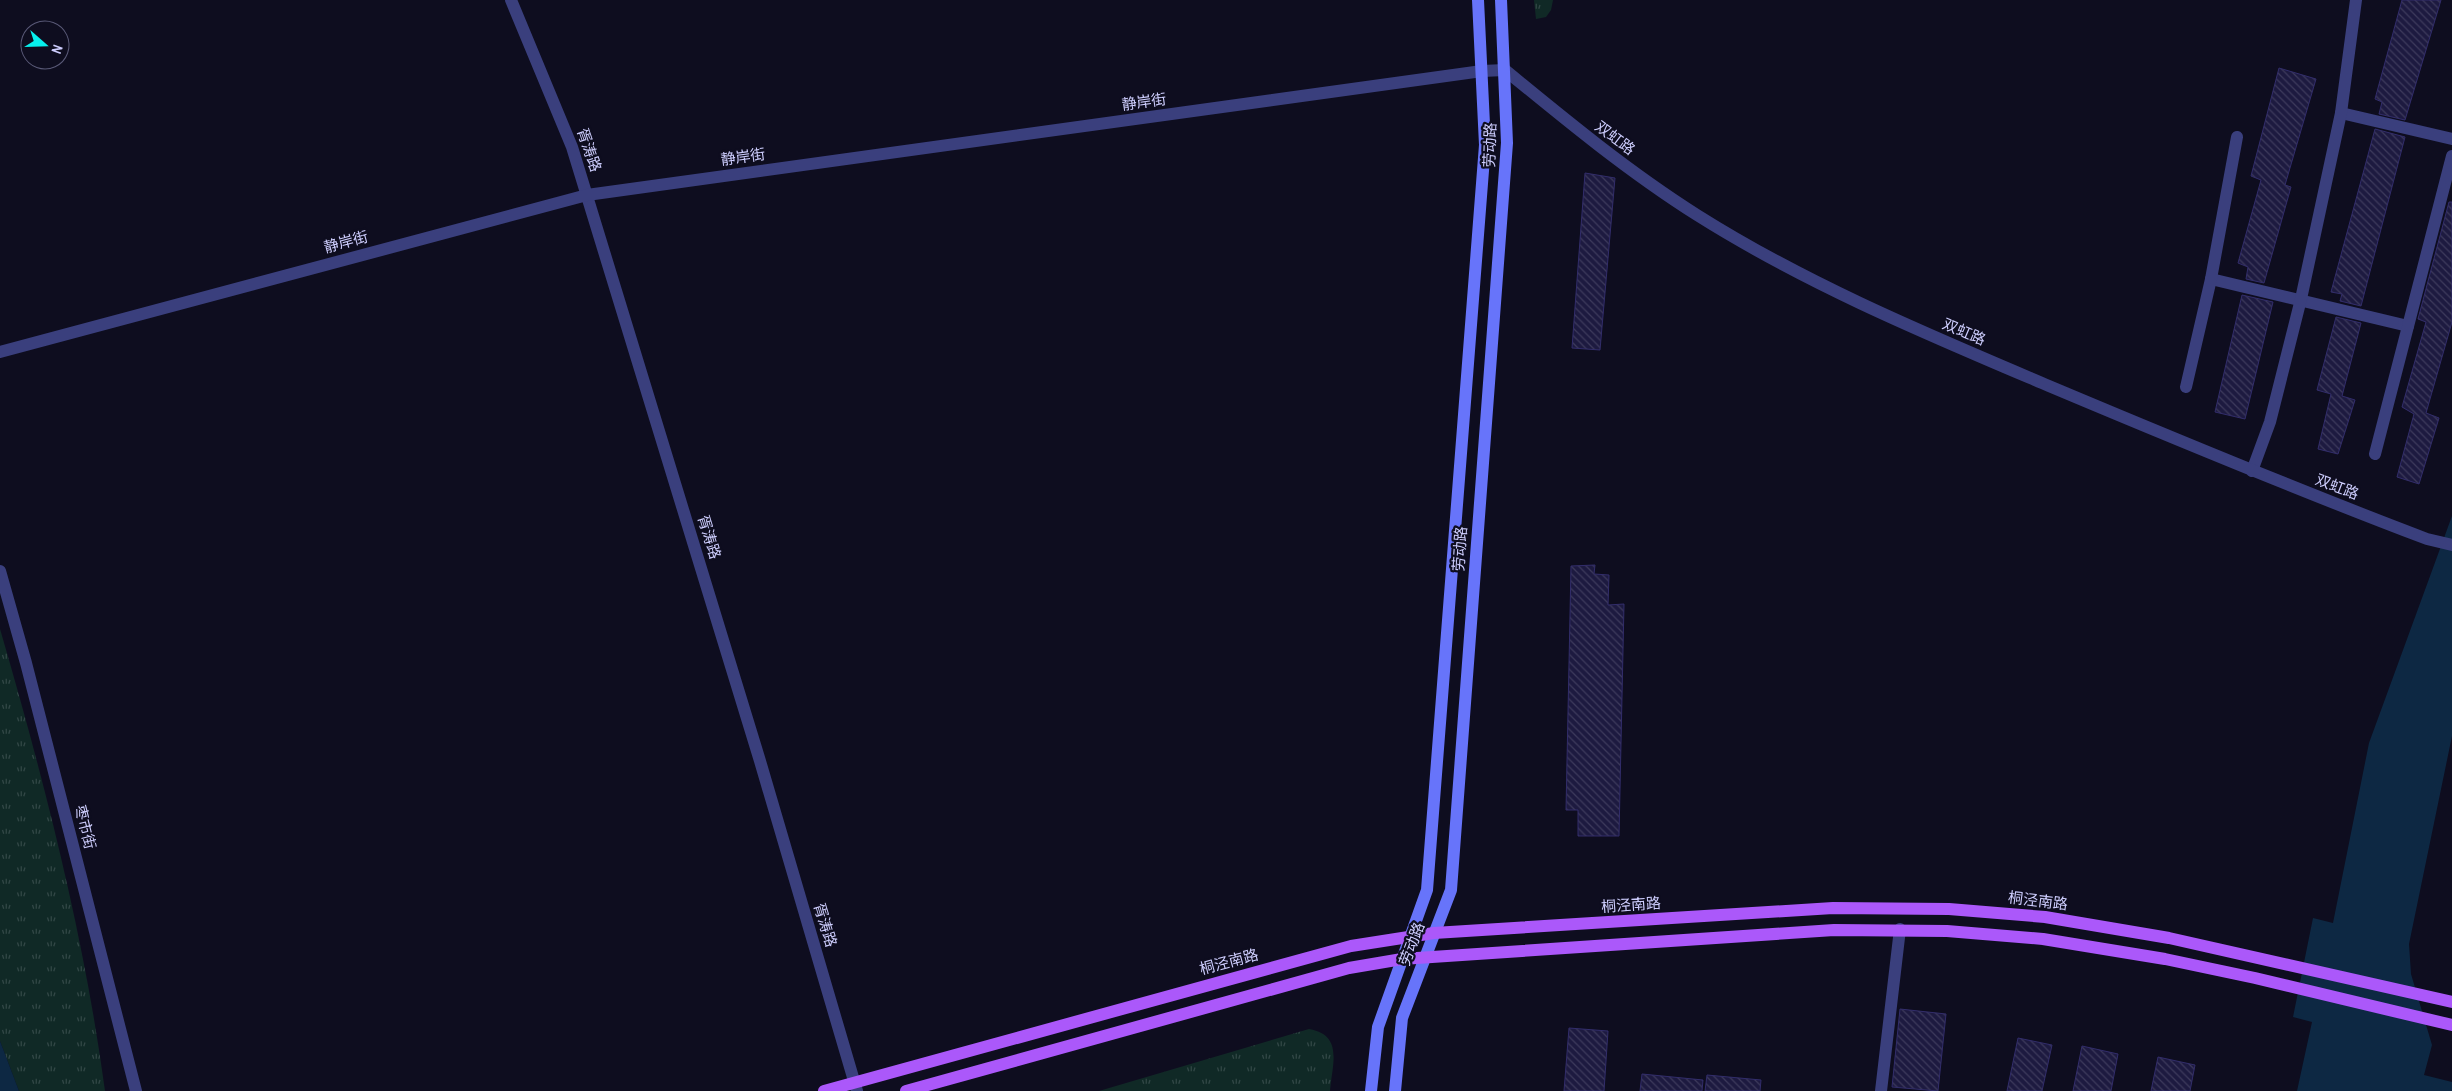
<svg xmlns="http://www.w3.org/2000/svg" width="2452" height="1091" font-family="'Archivo Narrow','Noto Sans SC',sans-serif">
  <style>
    .grass { fill: url(#grass-tufts) }
    .water { fill: #0d2843 }
    .building { fill: url(#building-back-hatch); stroke: #322d6b }
    .lines { fill: none; stroke-linecap: round; stroke-linejoin: round }
    .minor { stroke: #3a3f7d; stroke-width: 12 }
    .tertiary { stroke: #3a3f7d; stroke-width: 12 }
    .secondary { stroke: #6774fa; stroke-width: 12 }
    .primary { stroke: #ab58fa; stroke-width: 12 }
    .labels { text-anchor: middle; stroke-width: 4.5; stroke-linejoin: round; paint-order: stroke }
    .street-label { font-size: 15px; fill: #cdcdfd; stroke: #0e0d1f }
  </style>
  <defs>
    <pattern id="grass-tufts" width="24" height="20" patternUnits="userSpaceOnUse" patternTransform="scale(1.25)"><rect width="24" height="20" fill="#102926"/><path d="M3 7l-1-3M5 7V3M7 7l1-3M15 17l-1-3M17 17v-4M19 17l1-3" fill="none" stroke="#324746"/></pattern>
    <pattern id="building-back-hatch" width="6" height="6" patternUnits="userSpaceOnUse" patternTransform="scale(1.25)"><rect width="6" height="6" fill="#1d1a40"/><path d="M-1 5l2 2M0 0l6 6M5-1l2 2" fill="none" stroke="#3d3a5c"/></pattern>
  </defs>
  <rect width="100%" height="100%" fill="#0e0d1f"/>
  <g class="grass">
    <polygon points="1534,0 1553,0 1551,10 1546,17 1536,19"/>
    <path d="M0,629C44,780 84,935 105,1091H19L0,1041Z"/>
    <path d="M1309,1029C1344,1035 1332,1065 1330,1091H1099Z"/>
  </g>
  <g class="water">
    <polygon points="2452,516 2452,736 2409,944 2411,974 2432,1045 2424,1075 2452,1082 2452,1091 2297,1091 2312,1022 2293,1017 2313,918 2333,923 2369,743"/>
    <polygon points="0,1041 19,1091 0,1091"/>
  </g>
  <g class="building">
    <polygon points="2402,0 2441,0 2405,120 2379,114 2382,102 2375,99"/>
    <polygon points="2279,68 2316,79 2285,185 2291,187 2264,283 2246,279 2248,267 2238,263 2261,180 2251,176"/>
    <polygon points="2375,129 2405,137 2361,306 2340,301 2342,294 2331,292"/>
    <polygon points="1585,173 1615,178 1600,350 1572,348"/>
    <polygon points="2449,202 2452,202 2452,322 2426,413 2439,418 2419,484 2397,477 2414,414 2402,407 2426,322 2418,319"/>
    <polygon points="2242,295 2273,302 2245,419 2215,412"/>
    <polygon points="2336,317 2361,323 2342,396 2355,400 2338,454 2318,449 2331,394 2317,390"/>
    <polygon points="1595,565 1594,574 1609,575 1608,605 1624,604 1619,836 1578,836 1578,810 1566,810 1571,566"/>
    <polygon points="1900,1009 1946,1014 1938,1091 1892,1087"/>
    <polygon points="1569,1028 1608,1031 1604,1091 1564,1091"/>
    <polygon points="2018,1038 2052,1045 2042,1091 2007,1091"/>
    <polygon points="2082,1046 2118,1054 2111,1091 2073,1091"/>
    <polygon points="2158,1057 2195,1065 2190,1091 2151,1091"/>
    <polygon points="1642,1074 1703,1080 1702,1091 1640,1091"/>
    <polygon points="1707,1075 1761,1080 1760,1091 1705,1091"/>
  </g>
  <g class="lines">
    <g class="minor">
      <polyline points="2341,113 2452,139"/>
      <polyline points="2211,279 2408,326"/>
      <polyline points="2186,387 2211,279 2237,137"/>
      <polyline points="2375,454 2452,156"/>
      <polyline points="2252,471 2270,422 2301,299 2341,113 2356,0"/>
      <polyline points="1881,1091 1900,929"/>
    </g>
    <g class="tertiary">
      <polyline points="511,0 572,147 760,761 857,1091"/>
      <path d="M0,352L587,195L1482,71L1505,70C1567,121 1629,172 1697,215C1808,285 1929,335 2049,386C2175,439 2300,491 2427,539L2452,545"/>
      <polyline points="0,571 26,663 136,1091"/>
    </g>
    <g class="secondary">
      <polyline points="1371,1091 1378,1027 1427,890 1485,145 1478,0"/>
      <polyline points="1395,1091 1402,1018 1451,890 1507,143 1501,0"/>
    </g>
    <g class="primary">
      <polyline points="824,1091 1351,946 1434,933 1833,908 1949,909 2045,917 2169,938 2452,1002"/>
      <polyline points="906,1091 1349,968 1402,959 1834,930 1947,931 2043,939 2165,959 2255,978 2452,1025"/>
    </g>
  </g>
  <g class="labels">
    <g class="street-label">
      <text transform="translate(1144 102) rotate(-8)" y="5">静岸街</text>
      <text transform="translate(1615 138) rotate(37)" y="5">双虹路</text>
      <text transform="translate(1490 145) rotate(-88)" y="5">劳动路</text>
      <text transform="translate(589 150) rotate(71)" y="5">胥涛路</text>
      <text transform="translate(743 157) rotate(-8)" y="5">静岸街</text>
      <text transform="translate(346 242) rotate(-15)" y="5">静岸街</text>
      <text transform="translate(1964 332) rotate(23)" y="5">双虹路</text>
      <text transform="translate(2337 487) rotate(21)" y="5">双虹路</text>
      <text transform="translate(709 537) rotate(73)" y="5">胥涛路</text>
      <text transform="translate(1460 549) rotate(-86)" y="5">劳动路</text>
      <text transform="translate(85 827) rotate(76)" y="5">枣市街</text>
      <text transform="translate(2038 901) rotate(7)" y="5">桐泾南路</text>
      <text transform="translate(1631 905) rotate(-4)" y="5">桐泾南路</text>
      <text transform="translate(825 925) rotate(73)" y="5">胥涛路</text>
      <text transform="translate(1412 944) rotate(-69)" y="5">劳动路</text>
      <text transform="translate(1229 962) rotate(-15)" y="5">桐泾南路</text>
    </g>
  </g>
  <g transform="translate(45 45) rotate(110)"><circle r="24" fill="#0e0d1f" stroke="#5a5a78"/>
  <path d="M0-4L9 19L0 12L-9 19Z" fill="#07efed"/>
  <text y="-8" font-size="14" font-weight="bold" text-anchor="middle" fill="#cdcdfd">N</text>
  </g>
</svg>
